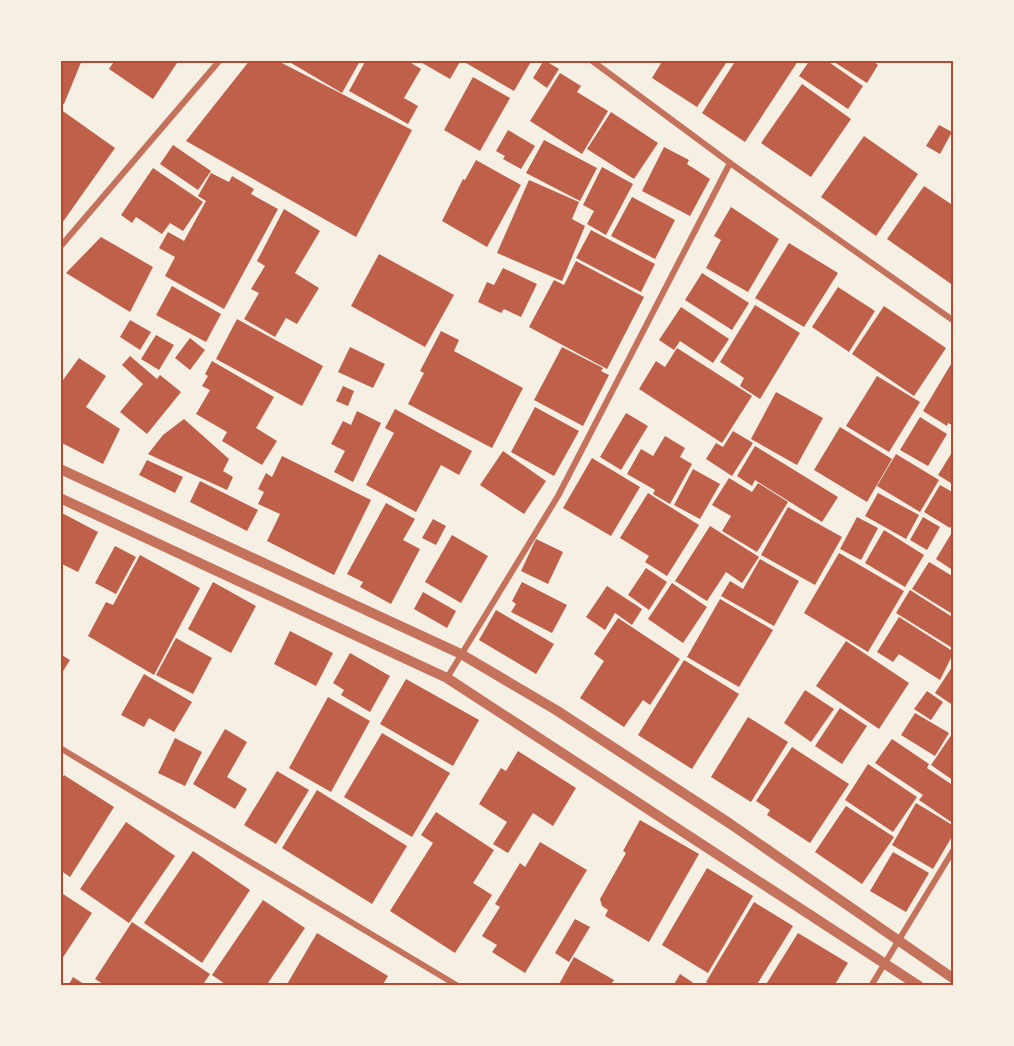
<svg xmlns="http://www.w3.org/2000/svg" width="1014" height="1046" font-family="'Alegreya Sans',sans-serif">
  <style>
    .building { fill: #bf614a }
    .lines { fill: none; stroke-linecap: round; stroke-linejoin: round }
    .minor { stroke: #c5725c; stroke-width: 6 }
    .tertiary { stroke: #c5725c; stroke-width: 10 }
    .neatline { fill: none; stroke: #b5482f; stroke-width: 2 }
  </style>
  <rect width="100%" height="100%" fill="#f6efe4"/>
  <g class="building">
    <polygon points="60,60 82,60 64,104 60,103"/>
    <polygon points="115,60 179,60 153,99 109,69"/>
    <polygon points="250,60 276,60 412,130 356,237 186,141"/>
    <polygon points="286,60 358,60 360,61 342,93"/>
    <polygon points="366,60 406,60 421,69 404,98 418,106 408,124 349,91"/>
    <polygon points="417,60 461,60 450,79"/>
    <polygon points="468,60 532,60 514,91 466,63"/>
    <polygon points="544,60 559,69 547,88 533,78"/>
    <polygon points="663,60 728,60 697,107 652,78"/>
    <polygon points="736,60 798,61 745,142 702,113"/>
    <polygon points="810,60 826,60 863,86 848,109 799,76"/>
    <polygon points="831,60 871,60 878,65 867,83"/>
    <polygon points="560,73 581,86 577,92 608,111 582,154 530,121"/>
    <polygon points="473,77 510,98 480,151 444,130"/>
    <polygon points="802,84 851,119 811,177 761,143"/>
    <polygon points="60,109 115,148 60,226"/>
    <polygon points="611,112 658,143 634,179 587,149"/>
    <polygon points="939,125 952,132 940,154 926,146"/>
    <polygon points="508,130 535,146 521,169 503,159 505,156 496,151"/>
    <polygon points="864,136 918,174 876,236 821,197"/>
    <polygon points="544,140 597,168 580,201 526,173"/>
    <polygon points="173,145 211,171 198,190 160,164"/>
    <polygon points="664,147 689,160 687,164 710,179 690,216 642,191"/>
    <polygon points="476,160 521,185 487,247 442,221 463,179 465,180"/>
    <polygon points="602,167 633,184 606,235 587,224 594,211 583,205"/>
    <polygon points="153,168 203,202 183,231 170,223 162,234 136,217 132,223 121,215"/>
    <polygon points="211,173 229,182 232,176 254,189 251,194 278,209 224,309 165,276 175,257 159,248 168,232 184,241 206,201 198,196"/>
    <polygon points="529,180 579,202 572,219 585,226 562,281 497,253"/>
    <polygon points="924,186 954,206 954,286 887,239"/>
    <polygon points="632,197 675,220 655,259 611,236"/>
    <polygon points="731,207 779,239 748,292 706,268 721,240 714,236"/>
    <polygon points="284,209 320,231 295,273 319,288 297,324 286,318 275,337 244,319 259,293 251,289 265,266 257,261"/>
    <polygon points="591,230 655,264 641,292 576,258"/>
    <polygon points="101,237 153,267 130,312 66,273"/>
    <polygon points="789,243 838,273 804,327 755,298"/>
    <polygon points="379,254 454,295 425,347 351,306"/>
    <polygon points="576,261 644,297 607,369 529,327 554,280 564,285"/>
    <polygon points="503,268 537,284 521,317 504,309 501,313 478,302 487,282 494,285"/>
    <polygon points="702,273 749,303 732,330 685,300"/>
    <polygon points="172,286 221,314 206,342 156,315"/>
    <polygon points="838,287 875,311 849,352 812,327"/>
    <polygon points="755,305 800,333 760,399 740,386 744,378 720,362"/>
    <polygon points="884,306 946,348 914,396 852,354"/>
    <polygon points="681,307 729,339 713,363 680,341 674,350 659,340"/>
    <polygon points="237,319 323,366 302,406 216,359"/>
    <polygon points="130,320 151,332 140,350 120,337"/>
    <polygon points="441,331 459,340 454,351 523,388 492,448 408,404 424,373 420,371"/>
    <polygon points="156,335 174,345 159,370 141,359"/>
    <polygon points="190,338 205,350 190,370 175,358"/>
    <polygon points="350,347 385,364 373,388 338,372"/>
    <polygon points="562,347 603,368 601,371 609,375 583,426 534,400"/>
    <polygon points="677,348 752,396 722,443 639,389 656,361 665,367"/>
    <polygon points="130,356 157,379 160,375 181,392 147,434 120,412 143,384 122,365"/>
    <polygon points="79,358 106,376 86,407 120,429 103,464 60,442 60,384"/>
    <polygon points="954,359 954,426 948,423 947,426 923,411"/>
    <polygon points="212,361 274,397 256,428 277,441 262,465 222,441 227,432 196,414 210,390 202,386 208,376 205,374"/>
    <polygon points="877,376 920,402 889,452 846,426"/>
    <polygon points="343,386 354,391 348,406 336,401"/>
    <polygon points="776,392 823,418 797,465 751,439"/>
    <polygon points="535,407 579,431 554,476 511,452"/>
    <polygon points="395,409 472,451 459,475 441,465 416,512 366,485 394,433 385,428"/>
    <polygon points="357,411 381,423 353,482 334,472 345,451 331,444 343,421 351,425"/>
    <polygon points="626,413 648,426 621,470 600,457"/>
    <polygon points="920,417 947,434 928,466 900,450"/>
    <polygon points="184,419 229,459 223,471 233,477 227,490 148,454 163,435"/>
    <polygon points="840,427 892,459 867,502 814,470"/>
    <polygon points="733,431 753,443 732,476 706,459 716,443 723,447"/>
    <polygon points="665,436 685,448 680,457 692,464 670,504 653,494 655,490 627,474 641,449 653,456"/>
    <polygon points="755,446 838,497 822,522 755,480 752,486 737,476"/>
    <polygon points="954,449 954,485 938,475"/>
    <polygon points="503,451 546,481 524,514 480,485"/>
    <polygon points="896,454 939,480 920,512 877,486"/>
    <polygon points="282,456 371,500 334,575 267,541 280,514 258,504 264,492 258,489 266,473 272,477"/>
    <polygon points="592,458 640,487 611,536 563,508"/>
    <polygon points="147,460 183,477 175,493 139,475"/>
    <polygon points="693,469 720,484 700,519 674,505"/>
    <polygon points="729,478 752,492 758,483 788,502 757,552 722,531 731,516 712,505"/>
    <polygon points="200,481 258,510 247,531 190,502"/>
    <polygon points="940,485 954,493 954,521 950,528 924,512"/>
    <polygon points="648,493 699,525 667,576 645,562 649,556 620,538"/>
    <polygon points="878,493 919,515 906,539 865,516"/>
    <polygon points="386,503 415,519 403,540 420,549 391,604 360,587 363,582 347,574"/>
    <polygon points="788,507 842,537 815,585 761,555"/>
    <polygon points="60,512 98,532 78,572 60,563"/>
    <polygon points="857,517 878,528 861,560 840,549"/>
    <polygon points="923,517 940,527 927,550 910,540"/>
    <polygon points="433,519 446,526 436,545 422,538"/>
    <polygon points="710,526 759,557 742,583 726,572 707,601 675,581"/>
    <polygon points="954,529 954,571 936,559"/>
    <polygon points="884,530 924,555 905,587 865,563"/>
    <polygon points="452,535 488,556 461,603 425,582"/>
    <polygon points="536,539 563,552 548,584 521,571"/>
    <polygon points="115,546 136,557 116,594 95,583"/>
    <polygon points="839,553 904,591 868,652 804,613"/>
    <polygon points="140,555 200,588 154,675 88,636 106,602 113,605"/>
    <polygon points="760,559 799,581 774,626 721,596 730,581 743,589"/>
    <polygon points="929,562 954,577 954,615 912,589"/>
    <polygon points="646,568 667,582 649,610 628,595"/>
    <polygon points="213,582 256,606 231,653 188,629"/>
    <polygon points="522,582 567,605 552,633 511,612 516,604 512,601"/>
    <polygon points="672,583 707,607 683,643 648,619"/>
    <polygon points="607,586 642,609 632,625 615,613 605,630 586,617"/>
    <polygon points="910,590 954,618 954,649 896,613"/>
    <polygon points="423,592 456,611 447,628 414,609"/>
    <polygon points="720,599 773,630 739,687 687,657"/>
    <polygon points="496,610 554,644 536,674 479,640"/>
    <polygon points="899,617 954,652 940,680 899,654 893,662 877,652"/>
    <polygon points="618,618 680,659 650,705 643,700 624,727 580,698 604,661 594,654"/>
    <polygon points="290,631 333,653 316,686 274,664"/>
    <polygon points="176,638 212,658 193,694 156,675"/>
    <polygon points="846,641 909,683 879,729 816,686"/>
    <polygon points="350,653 390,676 370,712 341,695 344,690 333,683"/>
    <polygon points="60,654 70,660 60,676"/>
    <polygon points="684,660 739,694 692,769 638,735"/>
    <polygon points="954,664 954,706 935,693"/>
    <polygon points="144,674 192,702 174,732 149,718 144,727 121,715"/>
    <polygon points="406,679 479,720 453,766 380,724"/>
    <polygon points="805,690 834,709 811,742 784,723"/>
    <polygon points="927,691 943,702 931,720 914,709"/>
    <polygon points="328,697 370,721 331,792 289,768"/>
    <polygon points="840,708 867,726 842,764 815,746"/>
    <polygon points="915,713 949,733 935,756 901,735"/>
    <polygon points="748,717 788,742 751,802 711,777"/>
    <polygon points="225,729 247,742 227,777 247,789 235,809 193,784"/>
    <polygon points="382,733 450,773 412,837 344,797"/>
    <polygon points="952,734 954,735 954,781 931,765"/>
    <polygon points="175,738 202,752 185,786 158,773"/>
    <polygon points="892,739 929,764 927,768 954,786 954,824 919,800 923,795 875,763"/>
    <polygon points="792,747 849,784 810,843 767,815 770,810 756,801"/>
    <polygon points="518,751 576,788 553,826 533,813 508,853 493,844 507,822 479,804 501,768 506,771"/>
    <polygon points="868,764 917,797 893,832 845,800"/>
    <polygon points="277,771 309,790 276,844 244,825"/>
    <polygon points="64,775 114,807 70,877 60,870 60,782"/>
    <polygon points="317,790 407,846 372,904 282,848"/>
    <polygon points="916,803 954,826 954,833 933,869 892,845"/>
    <polygon points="846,806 894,837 862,884 815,852"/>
    <polygon points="436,812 494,850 473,883 492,895 455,953 390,911 433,843 421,835"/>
    <polygon points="640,820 699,854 649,942 605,916 608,910 602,906 600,899 626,853 623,851"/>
    <polygon points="126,822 175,856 129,923 80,889"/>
    <polygon points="540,842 587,870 525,973 492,952 497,945 482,936 500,907 495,904 520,863 525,867"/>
    <polygon points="193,851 250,890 202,963 144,923"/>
    <polygon points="893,852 929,873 906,912 870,891"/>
    <polygon points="707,868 753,896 708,973 662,945"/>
    <polygon points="60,892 92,913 60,962"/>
    <polygon points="263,900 305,928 266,986 228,986 212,975"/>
    <polygon points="754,902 793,926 756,986 713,986 706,982"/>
    <polygon points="575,919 590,927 569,962 555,953"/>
    <polygon points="132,922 210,974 202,986 106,986 95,979"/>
    <polygon points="317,933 388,976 382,986 286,986"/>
    <polygon points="798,933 848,963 834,986 765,986"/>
    <polygon points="574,957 614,980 610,986 558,986"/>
    <polygon points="680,974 698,986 673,986"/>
    <polygon points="73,977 87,986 68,986"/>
  </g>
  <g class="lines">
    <g class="minor">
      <polyline points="591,60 730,163 954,321"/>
      <polyline points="60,247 220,60"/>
      <polyline points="447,678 558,496 730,163"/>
      <polyline points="60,748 458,986"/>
      <polyline points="871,986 954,849"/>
    </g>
    <g class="tertiary">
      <polyline points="60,469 461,654 556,710 729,823 954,979"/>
      <polyline points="60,498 447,678 919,986"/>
    </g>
  </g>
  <rect width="1014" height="1046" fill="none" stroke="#f6efe4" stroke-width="123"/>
  <rect x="62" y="62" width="890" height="922" class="neatline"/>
</svg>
